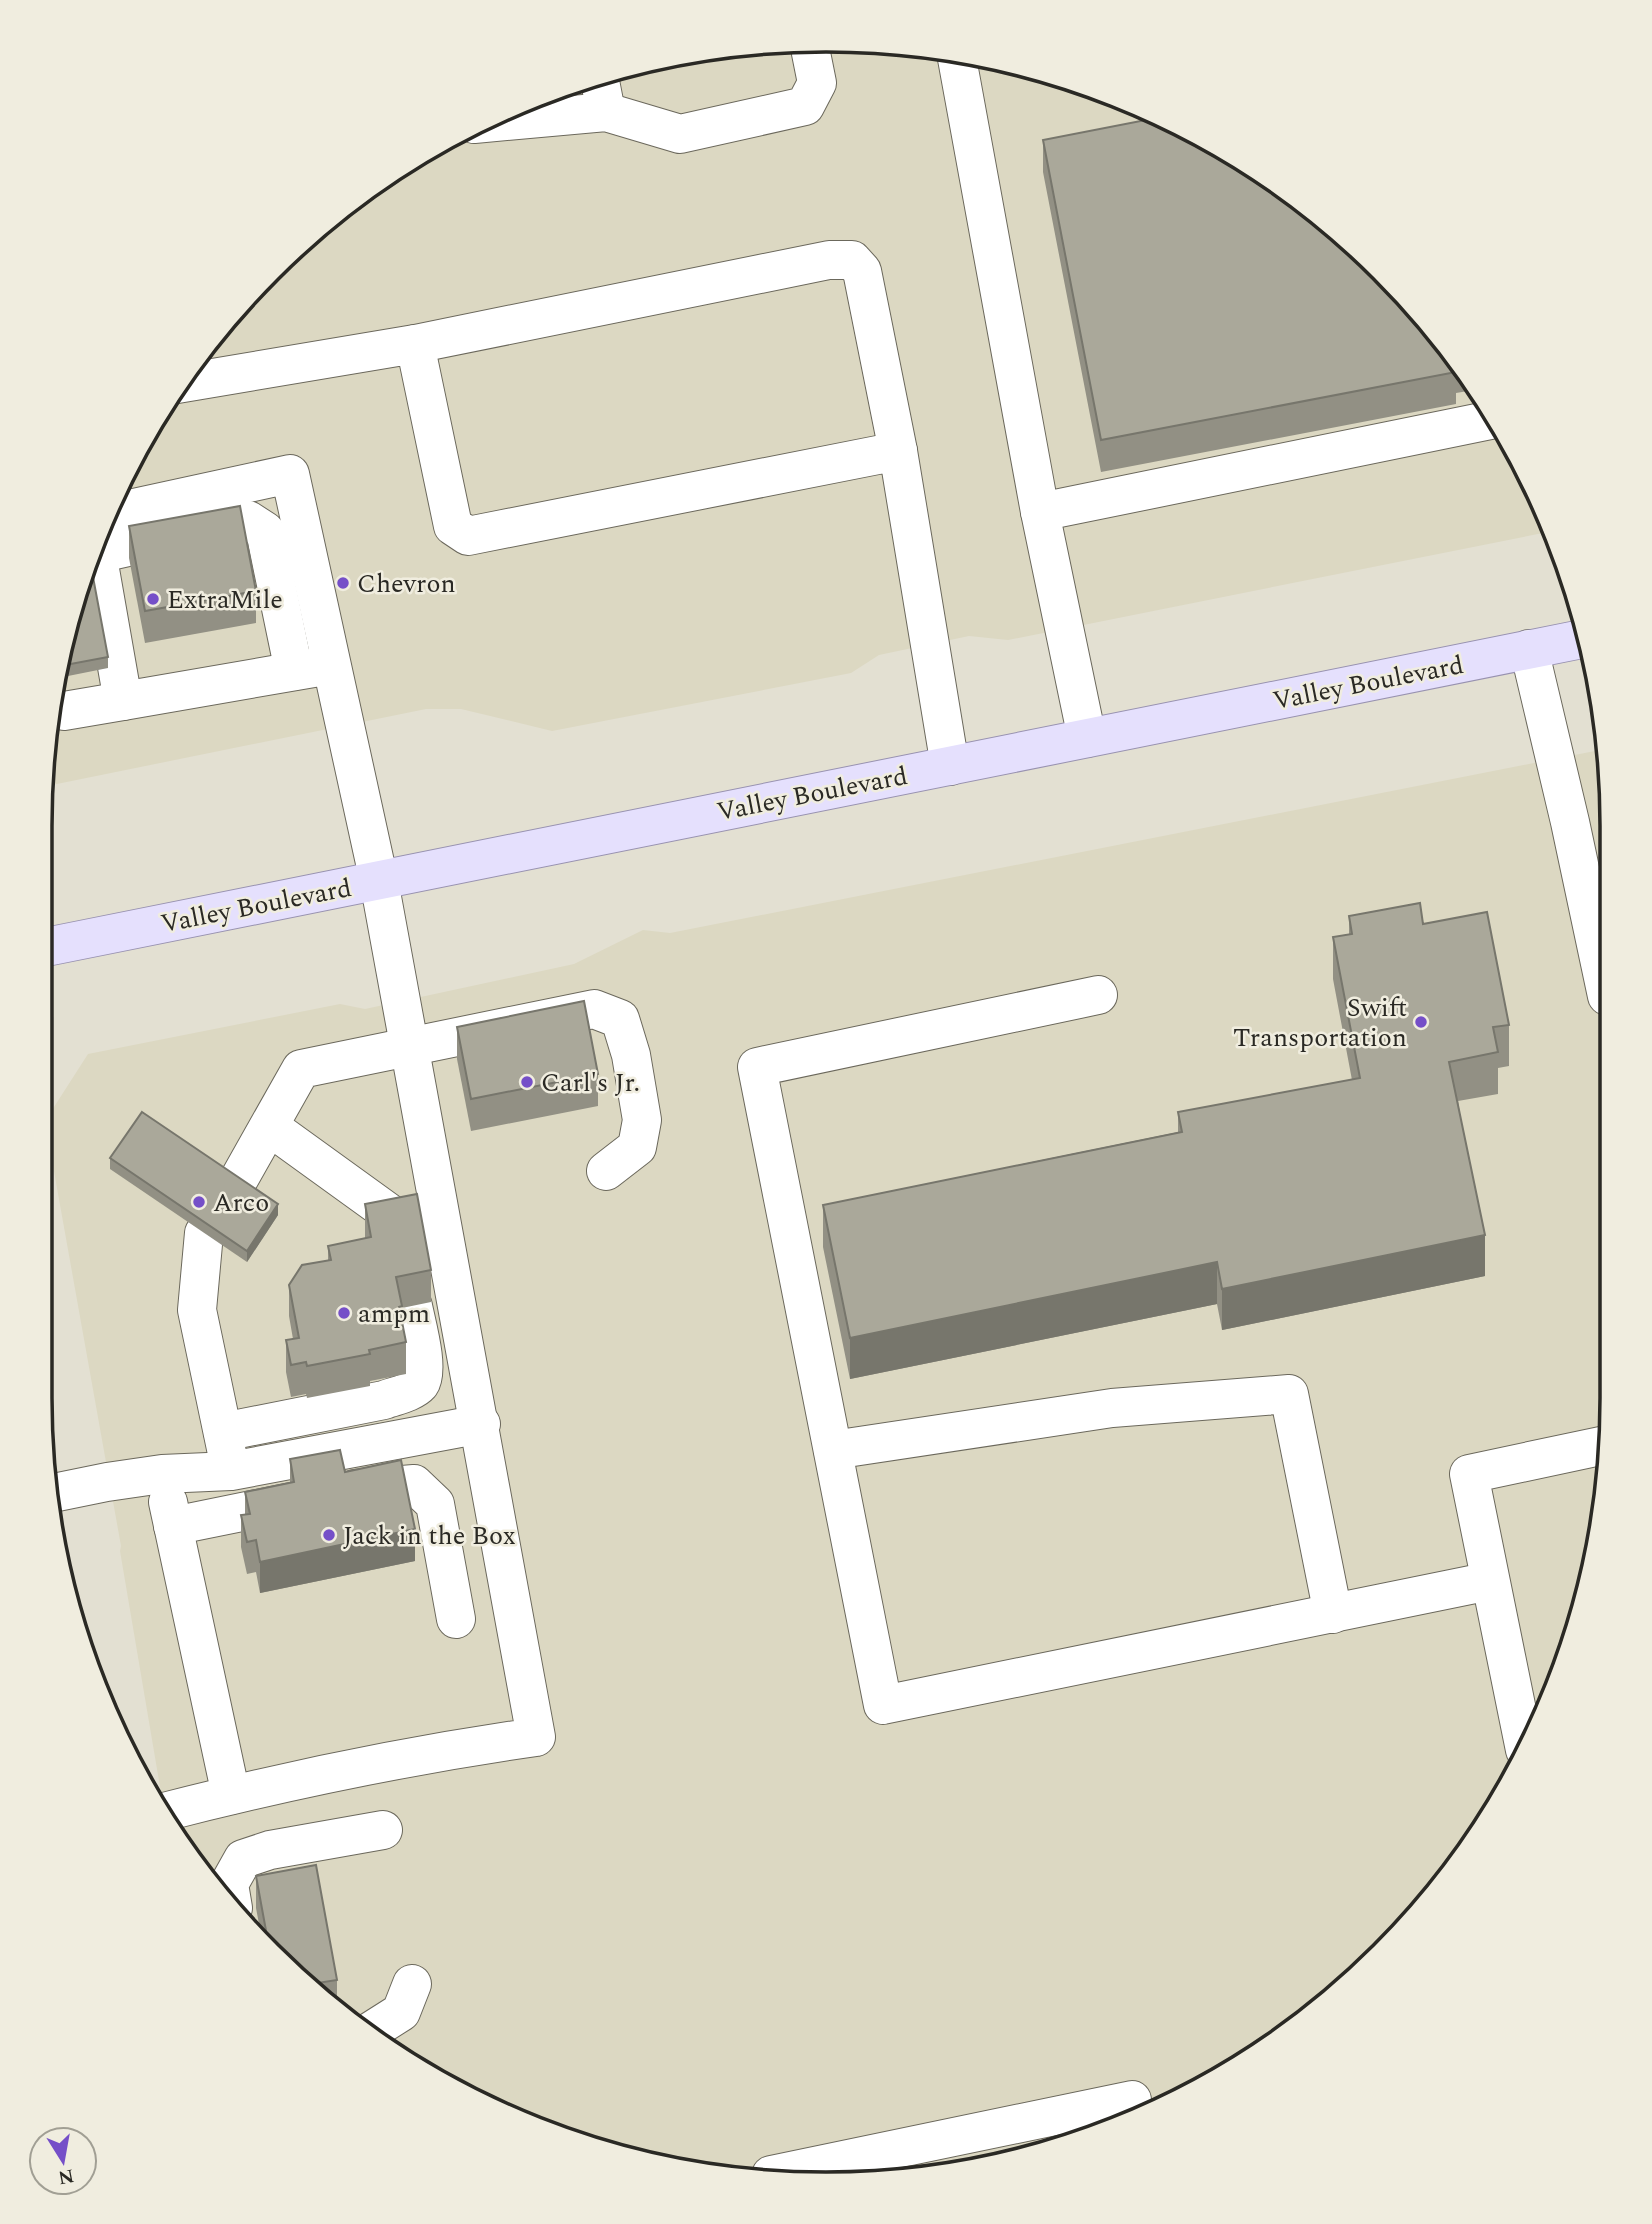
<svg xmlns="http://www.w3.org/2000/svg" width="1652" height="2224" font-family="Spectral,serif">
  <style>
    .built { fill: #dcd8c2 }
    .lines { fill: none; stroke-linecap: round; stroke-linejoin: round }
    .minor-casing { stroke: #6b685c; stroke-width: 40 }
    .major-casing { stroke: #9892b0; stroke-width: 40 }
    .minor { stroke: #fff; stroke-width: 38 }
    .major { stroke: #e5e0fd; stroke-width: 38 }
    .wall { fill: #929084 }
    .shaded-wall { fill: #77766c }
    .building { fill: #aaa89a; stroke: #77766c; stroke-width: 2 }
    .poi-dot { fill: #754fc8; stroke: #f0eddf; stroke-width: 2.5 }
    .labels { text-anchor: middle; stroke-width: 5; stroke-linejoin: round; paint-order: stroke }
    .poi-label { font-size: 26px; fill: #2a2924; stroke: #f0eddf; text-anchor: start }
    .street-label { font-size: 26px; fill: #2a2924; stroke: #f0eddf }
    .rim { fill: none; stroke: #2a2924; stroke-width: 3.5 }
  </style>
  <rect width="100%" height="100%" fill="#e3e0d2"/>
  <g class="built">
    <polygon points="775,42 929,47 1079,82 1219,146 1344,236 1450,348 1553,531 1008,640 969,636 879,655 851,673 552,731 461,709 426,709 47,786 42,782 67,623 100,525 172,390 270,271 348,202 479,121 623,67"/>
    <polygon points="1605,749 1610,1450 1570,1650 1507,1791 1416,1916 1304,2022 1174,2103 1079,2142 878,2182 673,2169 478,2103 308,1988 203,1877 166,1822 120,1551 121,1546 45,1121 88,1054 340,1004 365,1009 574,964 643,930 670,933"/>
  </g>
  <g class="lines">
    <g class="minor-casing">
      <g id="minor">
        <polyline points="956,53 1040,512 1087,738"/>
        <polyline points="599,76 606,112"/>
        <polyline points="474,124 606,112 680,134 805,106 817,83 809,43"/>
        <polyline points="415,344 829,260 852,260 862,271 898,451"/>
        <polyline points="177,384 415,344 453,526 468,536 898,451 950,766"/>
        <polyline points="1040,512 1491,420"/>
        <path d="M106,514L290,474L379,881L536,1737C410,1755 284,1781 160,1813"/>
        <polyline points="95,541 123,701 331,665"/>
        <polyline points="97,554 248,520 265,531 294,671"/>
        <polyline points="1529,649 1570,822 1607,996"/>
        <polyline points="53,708 64,711 123,701"/>
        <polyline points="1098,995 757,1067 883,1705 1490,1581"/>
        <polyline points="270,1127 389,1213 397,1230"/>
        <polyline points="235,1186 301,1069 594,1009 620,1019 631,1055 642,1120 637,1147 606,1171"/>
        <polyline points="204,1233 197,1310 228,1458"/>
        <path d="M223,1432L384,1400C394,1396 412,1393 420,1384C430,1370 416,1322 413,1306"/>
        <polyline points="833,1450 1112,1408 1289,1394 1333,1614"/>
        <polyline points="355,1489 414,1484 435,1504 456,1619"/>
        <polyline points="53,1493 107,1482 162,1474 231,1471 481,1424"/>
        <polyline points="168,1502 231,1795"/>
        <polyline points="173,1526 296,1501"/>
        <polyline points="1525,1750 1469,1474 1610,1444"/>
        <polyline points="233,1908 229,1884 243,1859 270,1850 383,1830"/>
        <polyline points="371,2031 401,2012 412,1984"/>
        <polyline points="771,2175 1132,2100"/>
      </g>
    </g>
    <g class="major-casing">
      <polyline id="major" points="41,948 1582,639"/>
    </g>
    <use href="#minor" class="minor"/>
    <use href="#major" class="major"/>
  </g>
  <g class="wall">
    <polygon points="1138,109 1219,146 1450,348 1474,390 1456,393 1456,404 1101,472 1043,172 1043,140 1140,122"/>
    <polygon points="129,526 256,591 256,623 145,643 129,558"/>
    <polygon points="67,623 108,657 108,668 58,678"/>
    <polygon points="1349,916 1423,924 1509,1025 1509,1066 1498,1068 1498,1094 1458,1101 1485,1276 1222,1330 1217,1304 850,1379 823,1247 823,1205 1178,1132 1178,1112 1352,1080 1333,979 1333,937 1349,934"/>
    <polygon points="457,1027 598,1074 598,1106 471,1131 457,1059"/>
    <polygon points="110,1158 278,1215 247,1262 110,1169"/>
    <polygon points="365,1204 431,1270 431,1302 402,1308 402,1323 406,1342 406,1374 370,1381 370,1386 307,1398 306,1394 291,1397 286,1372 286,1340 293,1339 289,1316 289,1285 328,1260 328,1246 365,1238"/>
    <polygon points="290,1459 345,1472 415,1561 260,1593 256,1572 247,1574 241,1547 241,1515 245,1515 245,1492 290,1483"/>
    <polygon points="256,1876 337,1980 337,2008 308,1988 262,1940 256,1908"/>
  </g>
  <g class="shaded-wall">
    <polygon points="278,1204 278,1215 247,1262 247,1251"/>
    <polygon points="1485,1235 1485,1276 1222,1330 1222,1289"/>
    <polygon points="1217,1262 1217,1304 850,1379 850,1338"/>
    <polygon points="415,1529 415,1561 260,1593 260,1562"/>
  </g>
  <g class="building">
    <polygon points="1144,112 1219,146 1344,236 1450,348 1457,361 1454,362 1456,372 1101,440 1043,140 1146,120"/>
    <polygon points="240,506 256,591 145,611 129,526"/>
    <polygon points="88,561 90,561 108,657 60,666 67,623"/>
    <polygon points="1420,903 1423,924 1487,912 1509,1025 1493,1027 1498,1052 1449,1062 1485,1235 1222,1289 1217,1262 850,1338 823,1205 1182,1132 1178,1112 1360,1078 1333,937 1352,934 1349,916"/>
    <polygon points="584,1001 598,1074 471,1099 457,1027"/>
    <polygon points="142,1112 278,1204 247,1251 110,1158"/>
    <polygon points="417,1194 431,1270 396,1277 402,1306 399,1307 406,1342 369,1350 370,1354 307,1366 306,1362 291,1365 286,1340 299,1338 289,1285 302,1265 331,1260 328,1246 371,1237 365,1204"/>
    <polygon points="340,1450 345,1472 401,1460 415,1529 260,1562 256,1540 247,1542 241,1515 250,1514 245,1492 294,1482 290,1459"/>
    <polygon points="316,1865 337,1980 305,1985 269,1947 256,1876"/>
  </g>
  <g class="poi-dot">
    <circle cx="343" cy="583" r="7"/>
    <circle cx="153" cy="599" r="7"/>
    <circle cx="1421" cy="1022" r="7"/>
    <circle cx="527" cy="1082" r="7"/>
    <circle cx="199" cy="1202" r="7"/>
    <circle cx="344" cy="1313" r="7"/>
    <circle cx="329" cy="1535" r="7"/>
  </g>
  <g class="labels">
    <g class="poi-label">
      <text x="357" y="592">Chevron</text>
      <text x="167" y="608">ExtraMile</text>
      <text x="1407" y="1016" text-anchor="end">Swift<tspan x="1407" dy="30">Transportation</tspan></text>
      <text x="541" y="1091">Carl's Jr.</text>
      <text x="213" y="1211">Arco</text>
      <text x="358" y="1322">ampm</text>
      <text x="343" y="1544">Jack in the Box</text>
    </g>
    <g class="street-label">
      <text transform="translate(1368 682) rotate(-11)" y="9">Valley Boulevard</text>
      <text transform="translate(812 793) rotate(-11)" y="9">Valley Boulevard</text>
      <text transform="translate(256 905) rotate(-11)" y="9">Valley Boulevard</text>
    </g>
  </g>
  <path d="M0 0H1652V2224H0ZM826 52H826A774 774 0 0 1 1600 826V1398A774 774 0 0 1 826 2172H826A774 774 0 0 1 52 1398V826A774 774 0 0 1 826 52Z" fill="#f0eddf" fill-rule="evenodd"/>
  <path class="rim" d="M826 52H826A774 774 0 0 1 1600 826V1398A774 774 0 0 1 826 2172H826A774 774 0 0 1 52 1398V826A774 774 0 0 1 826 52Z"/>
  <g transform="translate(63 2161) rotate(169)"><circle r="33" fill="#f0eddf" stroke="#a19f94" stroke-width="2"/>
  <path d="M0-5L12 26L0 18L-12 26Z" fill="#754fc8"/>
  <text y="-10" font-size="19" font-weight="bold" text-anchor="middle" fill="#2a2924">N</text>
  </g>
</svg>
